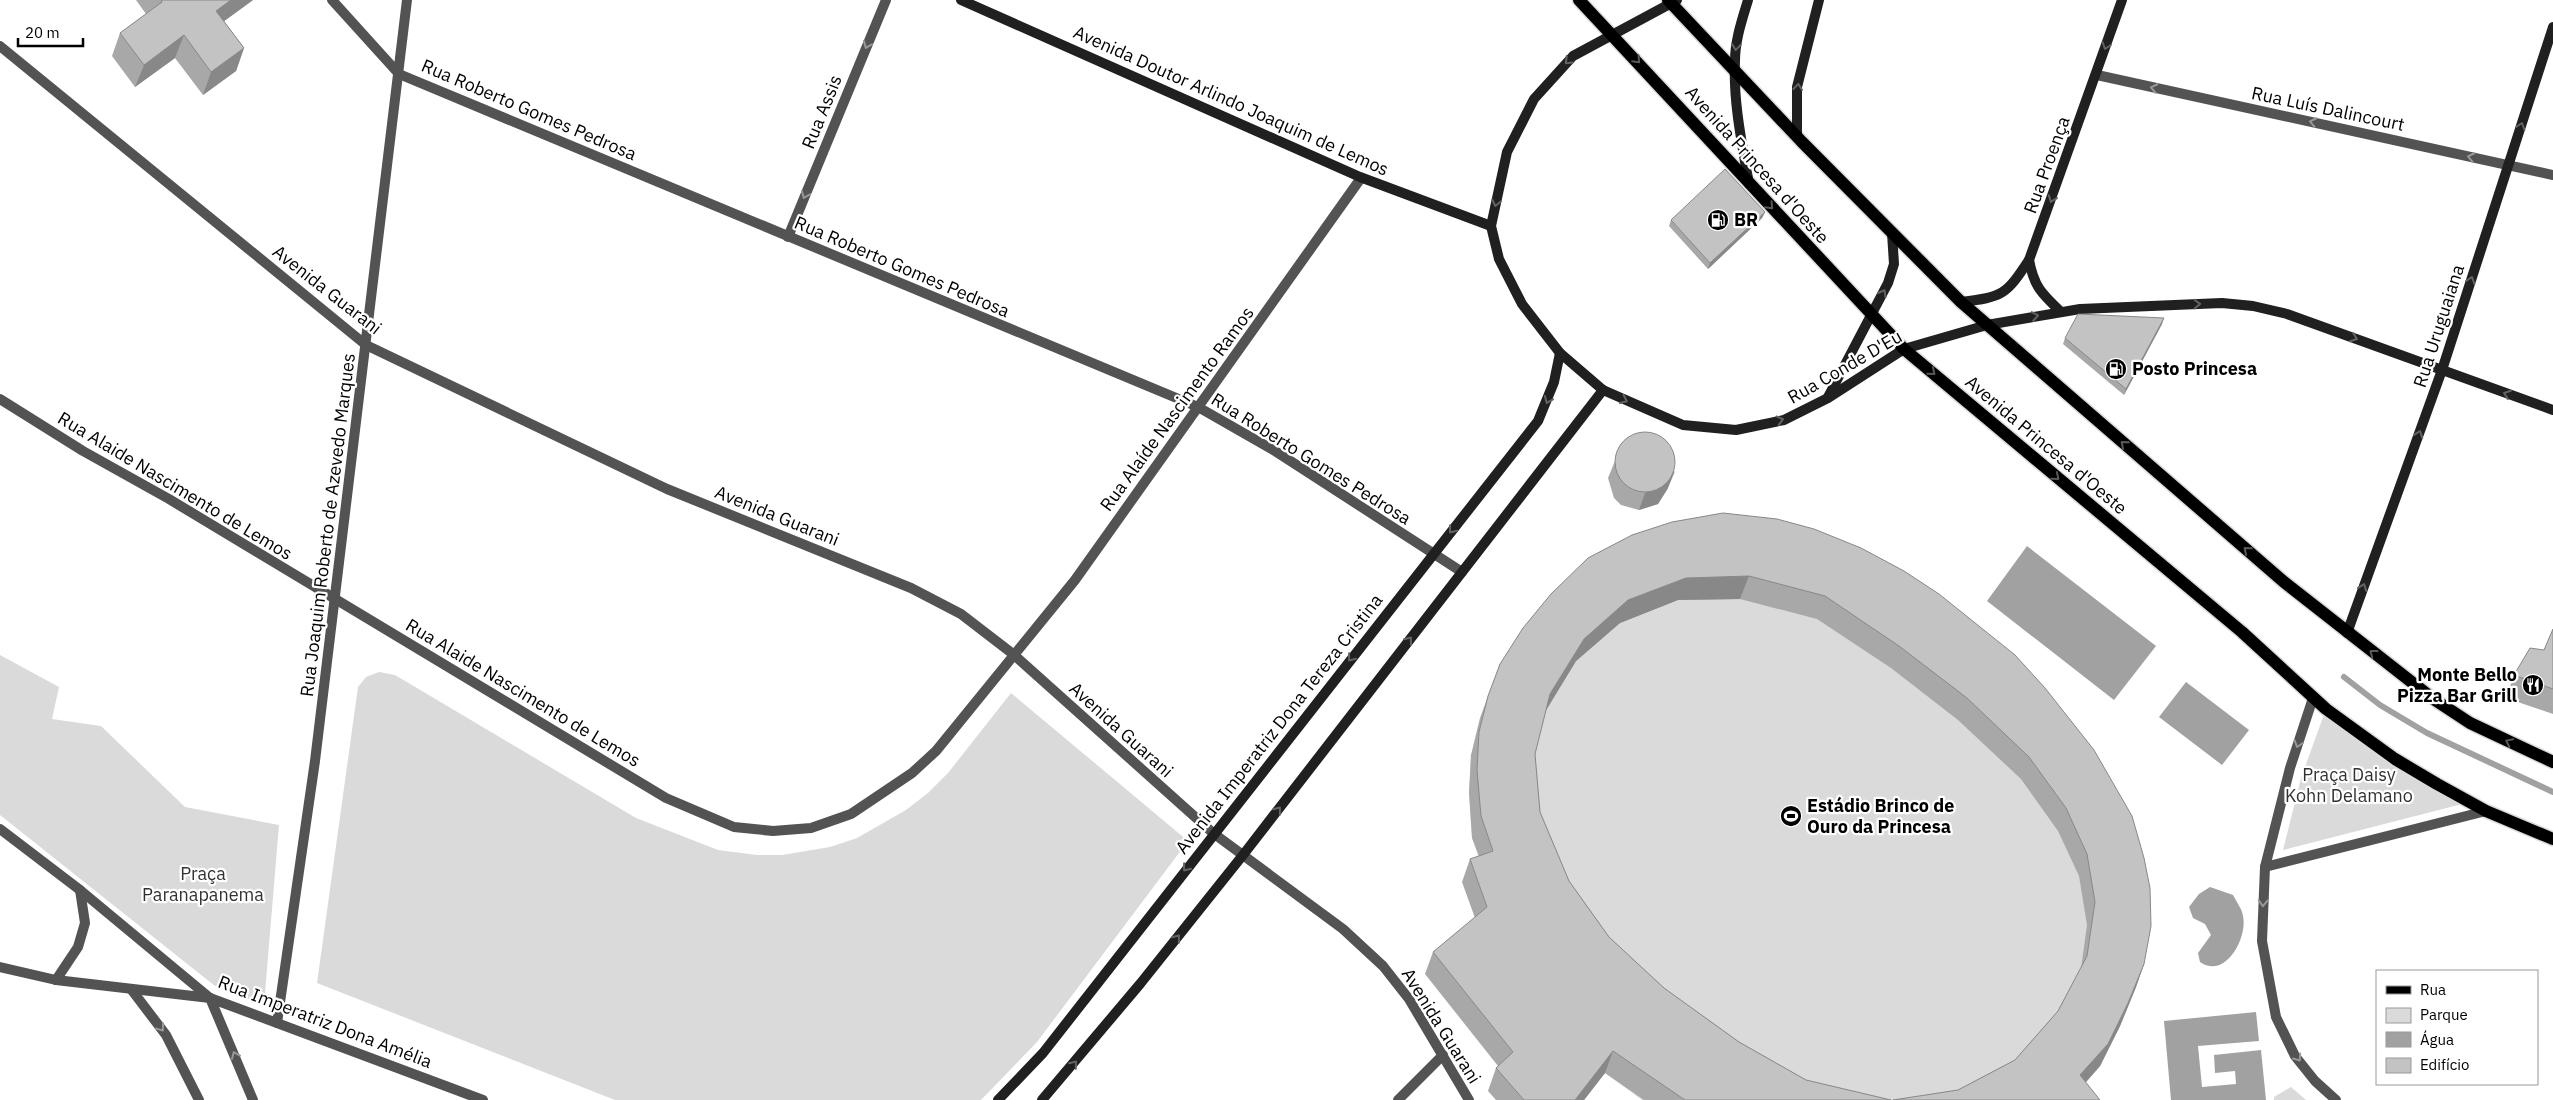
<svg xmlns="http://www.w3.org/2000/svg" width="2553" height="1100" font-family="'IBM Plex Sans',sans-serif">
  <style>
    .green { fill: #dadada }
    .water { fill: #a1a1a1 }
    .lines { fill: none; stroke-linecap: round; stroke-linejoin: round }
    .stream { stroke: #a1a1a1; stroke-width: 6 }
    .primary-casing { stroke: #dbdbdb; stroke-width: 15 }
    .minor { stroke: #535353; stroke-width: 10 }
    .tertiary { stroke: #535353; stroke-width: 10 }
    .secondary { stroke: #202020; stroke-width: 10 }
    .primary { stroke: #000; stroke-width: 12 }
    .wall { fill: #a8a8a8 }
    .shaded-wall { fill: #888 }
    .building { fill: #c3c3c3; stroke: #888 }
    .oneway { stroke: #989898 }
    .oneway2 { stroke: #636363 }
    .oneway3 { stroke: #595959 }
    .labels { text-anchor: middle; stroke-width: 4.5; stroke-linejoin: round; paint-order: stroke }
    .street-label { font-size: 18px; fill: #000; stroke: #fff }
    .poi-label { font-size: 18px; font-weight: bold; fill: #000; stroke: #fff; text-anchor: start }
    .park-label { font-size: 18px; fill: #313131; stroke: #fff }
  </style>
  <rect width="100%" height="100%" fill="#fff"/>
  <g class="green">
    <polygon points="1580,581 1896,594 2142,948 2136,987 2120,1026 2100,1066 2070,1100 1642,1100 1605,1073 1484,873 1472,838 1469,793 1471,755"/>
    <polygon points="0,655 59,687 52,719 101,726 185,807 279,825 264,1005 215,986 0,815"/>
    <polygon points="379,672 395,675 636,818 718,850 757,855 782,855 830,847 857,838 906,810 928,793 948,773 1011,693 1188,841 1037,1042 981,1100 615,1100 317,983 358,687 366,677"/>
    <polygon points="2326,709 2470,802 2283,850 2301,778"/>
    <polygon points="2291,1087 2306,1100 2274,1100 2274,1097"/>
  </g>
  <g class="water">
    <polygon points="2027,546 2156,646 2114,700 1987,601"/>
    <polygon points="2186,682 2249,730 2222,765 2159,717"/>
    <path d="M2210,887L2233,895C2236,901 2242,909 2243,916C2248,938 2225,980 2200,962L2198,953L2211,935L2205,924L2193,918L2189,907L2199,894Z"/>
    <polygon points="2256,1012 2259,1041 2198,1046 2202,1087 2236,1084 2235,1071 2215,1073 2214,1055 2261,1050 2266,1100 2171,1100 2164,1021"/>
  </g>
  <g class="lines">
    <polyline class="stream" points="2344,677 2380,705 2427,733 2553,792"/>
    <g class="primary-casing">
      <g id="primary">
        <polyline points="1579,0 1904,349 2242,632 2326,709 2395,759 2437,784 2486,811 2553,839"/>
        <polyline points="1668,0 1802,142 1961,302 2284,582 2432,698 2470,723 2553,762"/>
      </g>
    </g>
    <g class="minor">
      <polyline points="332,0 399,74 1198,407 1275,451 1462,572"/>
      <polyline points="0,46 366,345"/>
      <polyline points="2097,75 2553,175"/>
      <polyline points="788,237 886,0"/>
      <polyline points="2313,698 2290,768 2265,867 2262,941 2276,1017 2295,1056 2315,1081 2336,1100"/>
      <polyline points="0,829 80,890 210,998"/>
      <polyline points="2265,867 2486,811"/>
      <polyline points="56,980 78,947 85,923 80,890"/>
      <polyline points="1398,1100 1443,1055"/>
    </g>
    <g class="tertiary">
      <polyline points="366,345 667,489 911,588 961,614 1013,654 1213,833 1343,929 1383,966 1409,999 1469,1100"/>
      <polyline points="0,399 83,451 169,499 666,798 734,827 773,831 811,828 851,814 912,773 936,751 1075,580 1361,178"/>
      <polyline points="0,967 56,980 210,998 483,1100"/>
      <polyline points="131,989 166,1035 199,1100"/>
      <polyline points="210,998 253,1100"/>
      <polyline points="277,1023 315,761 407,0"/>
    </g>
    <g class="secondary">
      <polyline points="961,0 1360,177 1491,226"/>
      <polyline points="1677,0 1573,56 1534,99 1507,152 1491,226 1499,259 1522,304 1560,353 1603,390 1683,425 1736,430 1784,420 1828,398 1904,349 1987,325 2080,309 2222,303 2253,306 2287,314 2553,410"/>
      <path d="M1748,0C1742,20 1735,40 1735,61C1733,101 1742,144 1749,184"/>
      <polyline points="1797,136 1797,87 1819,0"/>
      <path d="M2029,260C2034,287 2042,294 2061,312"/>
      <path d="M1961,302C2003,297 2006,295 2029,260L2122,0"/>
      <polyline points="1828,397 1888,283 1894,264 1892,233"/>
      <polyline points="2347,633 2442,370 2553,27"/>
      <polyline points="998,1100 1043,1053 1538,421 1554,382 1560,353"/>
      <polyline points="1042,1100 1140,984 1243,855 1603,390"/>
    </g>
    <use href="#primary" class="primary"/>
  </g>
  <g class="wall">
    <polygon points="136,0 253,0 224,21 244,48 236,71 203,95 175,58 135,87 112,56 120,33 146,14"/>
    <polygon points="1765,212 1762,218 1708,269 1669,226 1671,220"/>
    <polygon points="2162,324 2124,395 2063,344 2065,338"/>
    <polygon points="1615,461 1668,488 1658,504 1639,510 1621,505 1614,498 1608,478"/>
    <polygon points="1632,535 2015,655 2144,964 2136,987 2120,1026 2100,1066 2086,1082 1958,1090 2015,1060 2058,1011 2081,969 2087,925 2079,876 2058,831 2021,779 1958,720 1891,668 1817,619 1740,599 1678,600 1620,623 1576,661 1546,710 1535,754 1540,812 1569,881 1609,937 1664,988 1739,1042 1806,1080 1891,1100 1644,1100 1605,1073 1584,1100 1496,1100 1488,1091 1496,1068 1498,1066 1425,974 1433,952 1475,918 1462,882 1470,859 1479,856 1472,838 1469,793 1471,755 1480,718 1500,664"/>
    <polygon points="2553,629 2553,714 2506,698 2514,675 2544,650"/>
  </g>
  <g class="shaded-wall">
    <polygon points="231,0 253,0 208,33 216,11"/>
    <polygon points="184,35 175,58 135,87 144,65"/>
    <polygon points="244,48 236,71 203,95 211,72"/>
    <polygon points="1765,212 1762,218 1708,269 1710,263"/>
    <polygon points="2164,318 2162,324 2124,395 2126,389"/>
    <polygon points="1675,471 1668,488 1658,504 1639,510 1645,493"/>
    <polygon points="1749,576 1740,599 1678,600 1620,623 1576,661 1542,717 1550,694 1584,639 1628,600 1686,578"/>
    <polygon points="2144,964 2136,987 2120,1026 2100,1066 2072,1098 2080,1075"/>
    <polygon points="1613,1051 1605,1073 1584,1100 1575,1100"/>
  </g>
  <g class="building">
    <polygon points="161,0 231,0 216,11 244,48 211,72 184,35 144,65 120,33 162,2"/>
    <polygon points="1725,169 1765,212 1710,263 1671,220"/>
    <polygon points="2078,314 2164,318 2126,389 2065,338"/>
    <circle cx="1645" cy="462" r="30"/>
    <polygon points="1723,513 1777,519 1814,529 1861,548 1904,571 1939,594 2015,655 2045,688 2094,750 2132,816 2144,858 2150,888 2151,926 2144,964 2128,1003 2108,1044 2080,1075 2100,1100 1893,1100 1958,1090 2015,1060 2058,1011 2087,956 2095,902 2087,854 2066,808 2029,757 1967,698 1899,646 1825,596 1749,576 1686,578 1628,600 1584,639 1550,694 1535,754 1540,812 1569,881 1609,937 1664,988 1739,1042 1806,1080 1891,1100 1685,1100 1613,1051 1575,1100 1524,1100 1496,1068 1513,1052 1433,952 1487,907 1470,859 1493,851 1481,816 1477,770 1479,732 1488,696 1500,664 1523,628 1551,594 1588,558 1632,535 1672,522"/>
    <polygon points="2553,629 2553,689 2514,675 2530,648 2544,650"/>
  </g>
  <defs><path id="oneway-chevron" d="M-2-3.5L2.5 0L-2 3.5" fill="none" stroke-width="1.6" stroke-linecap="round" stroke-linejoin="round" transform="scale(1.25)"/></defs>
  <g class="oneway">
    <use href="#oneway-chevron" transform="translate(867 45) rotate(112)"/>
    <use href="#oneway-chevron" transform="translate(2154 88) rotate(-168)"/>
    <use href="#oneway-chevron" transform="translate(2313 122) rotate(-168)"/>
    <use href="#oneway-chevron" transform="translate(2471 157) rotate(-168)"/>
    <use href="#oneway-chevron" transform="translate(805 195) rotate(112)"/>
    <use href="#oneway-chevron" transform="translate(2298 744) rotate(108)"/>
    <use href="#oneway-chevron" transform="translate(2263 903) rotate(92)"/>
    <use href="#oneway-chevron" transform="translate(161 1028) rotate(53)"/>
    <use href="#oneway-chevron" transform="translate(235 1055) rotate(-113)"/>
    <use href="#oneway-chevron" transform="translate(2298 1058) rotate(55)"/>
  </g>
  <g class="oneway2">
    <use href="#oneway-chevron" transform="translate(2106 46) rotate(108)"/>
    <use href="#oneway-chevron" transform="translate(1736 47) rotate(97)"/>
    <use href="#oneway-chevron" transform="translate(1568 61) rotate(136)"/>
    <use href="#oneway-chevron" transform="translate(1798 87) rotate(-83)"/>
    <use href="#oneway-chevron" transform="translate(2521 126) rotate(-72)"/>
    <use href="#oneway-chevron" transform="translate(2052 199) rotate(110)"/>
    <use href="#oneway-chevron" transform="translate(1496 203) rotate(102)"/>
    <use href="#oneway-chevron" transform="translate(2471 280) rotate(-72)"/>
    <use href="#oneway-chevron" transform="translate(1883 293) rotate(-60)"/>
    <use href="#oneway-chevron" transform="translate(2197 304) rotate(-2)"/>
    <use href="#oneway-chevron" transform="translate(2035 316) rotate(-10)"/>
    <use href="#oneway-chevron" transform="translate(2354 338) rotate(20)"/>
    <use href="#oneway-chevron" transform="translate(2507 394) rotate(-160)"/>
    <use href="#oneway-chevron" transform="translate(1548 400) rotate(112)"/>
    <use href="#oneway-chevron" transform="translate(1624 400) rotate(25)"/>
    <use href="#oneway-chevron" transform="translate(1780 420) rotate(-15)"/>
    <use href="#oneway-chevron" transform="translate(2419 434) rotate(-70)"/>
    <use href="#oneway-chevron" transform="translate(1452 530) rotate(128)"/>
    <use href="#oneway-chevron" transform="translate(2363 587) rotate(-70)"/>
    <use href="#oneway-chevron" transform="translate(1409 640) rotate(-52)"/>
    <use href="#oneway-chevron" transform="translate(1351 658) rotate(128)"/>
    <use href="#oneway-chevron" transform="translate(1278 810) rotate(-52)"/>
    <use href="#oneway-chevron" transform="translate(1186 868) rotate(128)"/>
    <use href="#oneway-chevron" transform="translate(1177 938) rotate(-51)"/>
    <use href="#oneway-chevron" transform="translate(1074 1064) rotate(-51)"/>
  </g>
  <g class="oneway3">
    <use href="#oneway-chevron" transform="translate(1637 60) rotate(47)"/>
    <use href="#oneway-chevron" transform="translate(1770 206) rotate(47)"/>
    <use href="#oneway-chevron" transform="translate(1932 372) rotate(40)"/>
    <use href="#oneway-chevron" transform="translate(2124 444) rotate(-139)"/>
    <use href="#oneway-chevron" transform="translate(2056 477) rotate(40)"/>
    <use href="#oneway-chevron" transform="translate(2247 550) rotate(-139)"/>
    <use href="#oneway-chevron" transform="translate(2373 653) rotate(-143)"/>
    <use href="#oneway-chevron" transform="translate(2509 742) rotate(-154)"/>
  </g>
  <defs>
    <g id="fuel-disc" transform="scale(1.125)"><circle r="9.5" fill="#000" stroke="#fff"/><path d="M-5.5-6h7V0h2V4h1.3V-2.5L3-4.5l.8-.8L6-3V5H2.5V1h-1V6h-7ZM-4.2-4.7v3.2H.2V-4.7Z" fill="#fff"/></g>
    <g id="restaurant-disc" transform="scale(1.125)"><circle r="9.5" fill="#000" stroke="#fff"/><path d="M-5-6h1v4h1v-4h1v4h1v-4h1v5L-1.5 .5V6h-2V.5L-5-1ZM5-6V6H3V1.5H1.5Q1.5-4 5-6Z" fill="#fff"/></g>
    <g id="stadium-disc" transform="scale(1.125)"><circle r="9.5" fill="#000" stroke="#fff"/><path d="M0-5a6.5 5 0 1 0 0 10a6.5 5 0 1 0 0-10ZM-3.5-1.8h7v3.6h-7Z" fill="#fff"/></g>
  </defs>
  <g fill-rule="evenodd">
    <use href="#fuel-disc" x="1718" y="220"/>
    <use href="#fuel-disc" x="2116" y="369"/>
    <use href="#restaurant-disc" x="2533" y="685"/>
    <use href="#stadium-disc" x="1791" y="816"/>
  </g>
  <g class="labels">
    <g class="street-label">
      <text transform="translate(1231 101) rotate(24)" y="6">Avenida Doutor Arlindo Joaquim de Lemos</text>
      <text transform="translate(2328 109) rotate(12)" y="6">Rua Luís Dalincourt</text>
      <text transform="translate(529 110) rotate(23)" y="6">Rua Roberto Gomes Pedrosa</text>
      <text transform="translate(822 112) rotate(-68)" y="6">Rua Assis</text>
      <text transform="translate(1757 165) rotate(48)" y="6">Avenida Princesa d'Oeste</text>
      <text transform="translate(2047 165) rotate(-70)" y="6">Rua Proença</text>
      <text transform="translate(902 267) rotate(23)" y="6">Rua Roberto Gomes Pedrosa</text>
      <text transform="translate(327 290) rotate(38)" y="6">Avenida Guarani</text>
      <text transform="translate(2439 326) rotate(-72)" y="6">Rua Uruguaiana</text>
      <text transform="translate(1845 367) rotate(-30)" y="6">Rua Conde D'Eu</text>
      <text transform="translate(1177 409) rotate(-54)" y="6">Rua Alaíde Nascimento Ramos</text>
      <text transform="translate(2046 445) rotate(40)" y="6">Avenida Princesa d'Oeste</text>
      <text transform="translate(1311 459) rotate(32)" y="6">Rua Roberto Gomes Pedrosa</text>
      <text transform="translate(175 486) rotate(31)" y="6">Rua Alaide Nascimento de Lemos</text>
      <text transform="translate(777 516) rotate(22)" y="6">Avenida Guarani</text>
      <text transform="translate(328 525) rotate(-83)" y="6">Rua Joaquim Roberto de Azevedo Marques</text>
      <text transform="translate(523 693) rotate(31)" y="6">Rua Alaide Nascimento de Lemos</text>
      <text transform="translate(1279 724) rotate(-52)" y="6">Avenida Imperatriz Dona Tereza Cristina</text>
      <text transform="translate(1121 730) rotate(42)" y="6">Avenida Guarani</text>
      <text transform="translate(325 1022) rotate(21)" y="6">Rua Imperatriz Dona Amélia</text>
      <text transform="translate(1441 1026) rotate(58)" y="6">Avenida Guarani</text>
    </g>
    <g class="poi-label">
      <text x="1734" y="226">BR</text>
      <text x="2132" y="375">Posto Princesa</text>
      <text x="2517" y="681" text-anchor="end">Monte Bello<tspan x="2517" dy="21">Pizza Bar Grill</tspan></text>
      <text x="1807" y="812">Estádio Brinco de<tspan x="1807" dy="21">Ouro da Princesa</tspan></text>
    </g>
    <g class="park-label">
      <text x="2349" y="781">Praça Daisy<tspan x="2349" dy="21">Kohn Delamano</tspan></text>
      <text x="203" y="880">Praça<tspan x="203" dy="21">Paranapanema</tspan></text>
    </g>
  </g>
  <rect x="2376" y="970" width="162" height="115" fill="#ffffff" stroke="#999999"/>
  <rect x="2386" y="986" width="25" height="8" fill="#000000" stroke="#999999"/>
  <text x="2420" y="995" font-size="15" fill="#000000">Rua</text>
  <rect x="2386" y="1008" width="25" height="15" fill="#dadada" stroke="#999999"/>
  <text x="2420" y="1020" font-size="15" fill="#000000">Parque</text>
  <rect x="2386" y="1032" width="25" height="15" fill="#a1a1a1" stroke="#999999"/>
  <text x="2420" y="1045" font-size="15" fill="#000000">Água</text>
  <rect x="2386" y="1058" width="25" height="15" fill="#c3c3c3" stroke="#999999"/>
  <text x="2420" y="1070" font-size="15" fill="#000000">Edifício</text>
  <path d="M18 38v8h65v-8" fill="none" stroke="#000000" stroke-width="2.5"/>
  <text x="25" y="38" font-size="15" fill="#000000" stroke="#ffffff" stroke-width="4" paint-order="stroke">20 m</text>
</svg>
